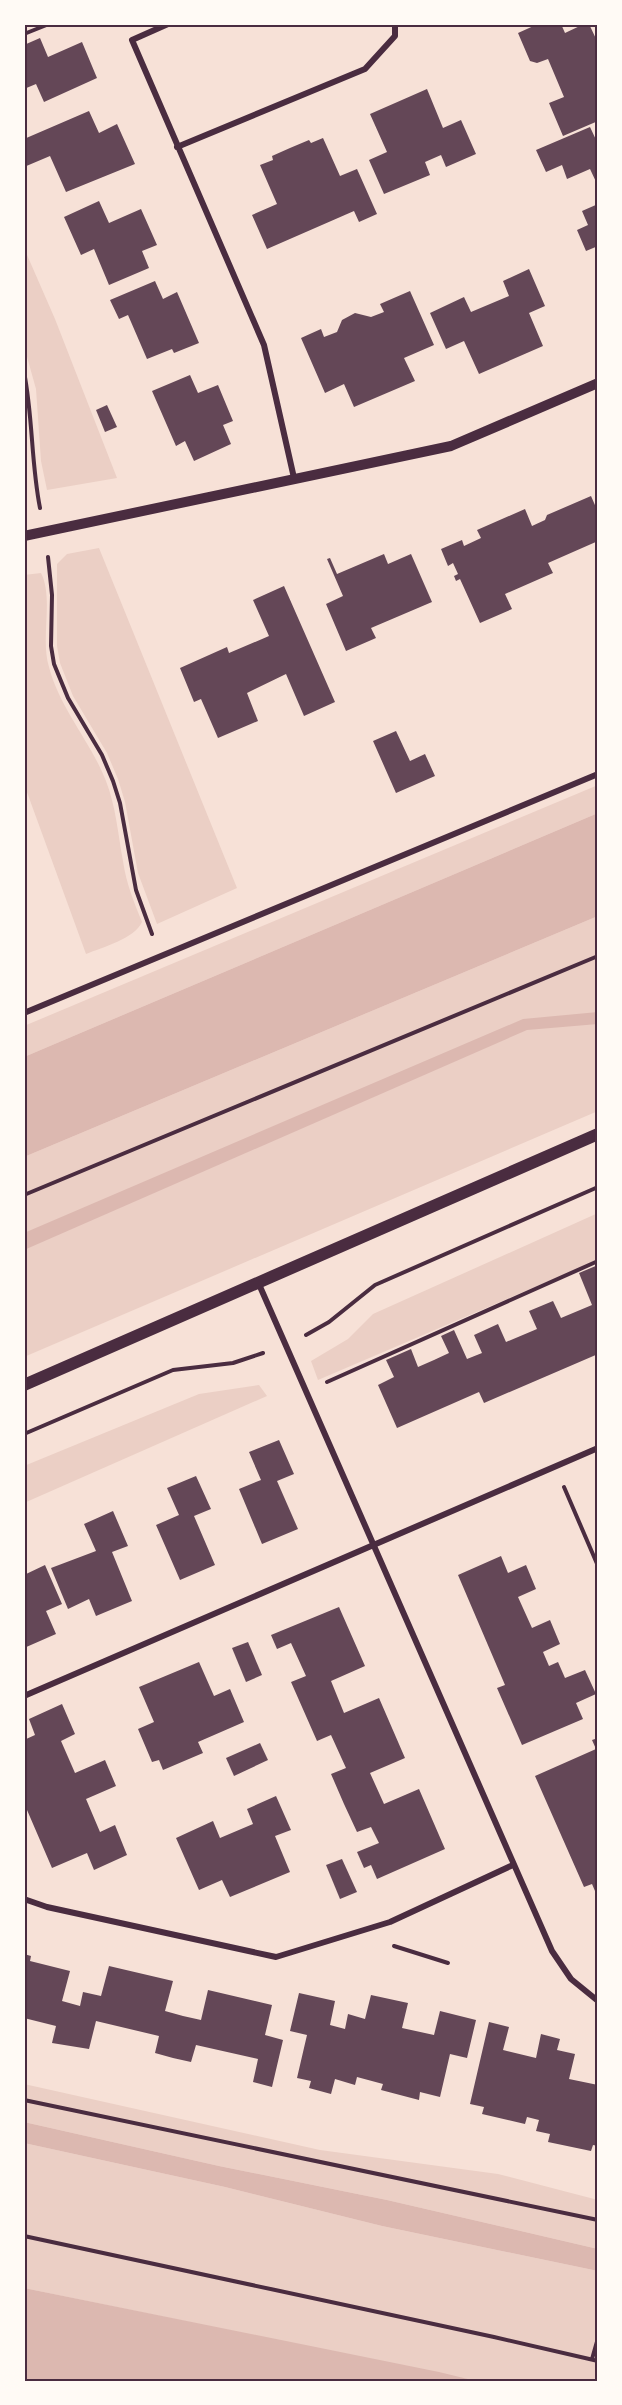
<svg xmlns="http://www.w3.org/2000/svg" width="622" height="2405" font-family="'PT Sans',sans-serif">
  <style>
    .green { fill: #ebcfc5 }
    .water { fill: #dcb8b0 }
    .building { fill: #644757 }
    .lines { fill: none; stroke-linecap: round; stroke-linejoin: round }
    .path { stroke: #4a2c40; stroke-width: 4 }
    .minor { stroke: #4a2c40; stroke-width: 6 }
    .tertiary { stroke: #4a2c40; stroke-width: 10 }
    .secondary { stroke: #4a2c40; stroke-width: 12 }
    .neatline { fill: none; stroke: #4a2c40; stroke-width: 2 }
  </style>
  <rect width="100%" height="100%" fill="#f7e1d7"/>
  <g class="green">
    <polygon points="24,248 55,319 117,478 47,490 41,461 36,389 24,346"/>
    <polygon points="99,548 237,888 157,924 138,873 125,802 118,779 107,753 73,696 60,663 57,646 57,564 67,554"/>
    <path d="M41,573C54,599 40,638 49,667C60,709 91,742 106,781C116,807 118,834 123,861C126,883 134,902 142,922C134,939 103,947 86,954L24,784V575Z"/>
    <polygon points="598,785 598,813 24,1057 24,1026"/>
    <polygon points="598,916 598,1111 24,1357 24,1157"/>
    <polygon points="598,1213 598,1260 318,1380 311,1361 348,1339 373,1314"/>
    <polygon points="259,1385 267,1396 24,1503 24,1466 199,1394"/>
    <polygon points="24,2084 320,2150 498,2174 598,2200 598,2249 387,2200 219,2166 24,2122"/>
    <polygon points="24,2143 225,2187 382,2226 598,2271 598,2381 476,2381 24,2288"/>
  </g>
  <g class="water">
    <polygon points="598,813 598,916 24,1157 24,1057"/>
    <polygon points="598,1012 598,1024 527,1030 24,1250 24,1233 523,1019"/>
    <polygon points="24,2122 219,2166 387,2200 598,2249 598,2271 382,2226 225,2187 24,2143"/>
    <polygon points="24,2288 439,2372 476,2381 24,2381"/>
  </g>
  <g class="building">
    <polygon points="538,24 561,24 565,33 584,24 589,24 598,43 598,101 595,102 598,108 598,121 563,136 549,103 564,97 548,59 537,63 530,61 518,33"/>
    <polygon points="40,38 48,57 82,42 97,78 44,102 36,84 24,89 24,45"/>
    <polygon points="427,89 443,128 461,120 476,154 446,167 441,155 425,162 430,175 384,194 369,160 387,152 370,114"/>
    <polygon points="89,111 99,133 117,124 135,164 66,192 50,156 24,167 24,139"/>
    <polygon points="590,127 598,144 598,186 590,169 567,179 562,165 546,172 536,150"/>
    <polygon points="323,138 340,176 357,169 377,214 359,222 354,211 267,249 252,215 277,204 260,165 273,160 272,156 290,148 309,140 311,143"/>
    <polygon points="99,201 109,223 141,209 157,245 142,251 149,268 109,285 94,249 81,255 64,217"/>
    <polygon points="598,204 598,246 586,251 577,230 588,225 582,211"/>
    <polygon points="529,269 545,306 529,313 543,346 479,374 464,341 446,349 430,313 464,297 471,312 509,296 503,281"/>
    <polygon points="155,281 163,299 177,292 199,343 174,353 172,349 147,359 128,315 119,319 110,300"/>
    <polygon points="410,291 434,345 404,358 415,381 354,407 344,384 325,393 301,338 321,329 324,337 337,332 342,320 355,313 371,317 384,312 380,304"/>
    <polygon points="190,375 198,393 218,385 233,421 223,425 231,444 194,461 185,441 176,446 152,391"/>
    <polygon points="107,405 117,427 105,432 96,410"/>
    <polygon points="591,496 598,512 598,541 548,563 553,573 505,594 512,609 480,623 460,579 456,581 454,576 458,574 453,563 448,566 441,549 462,540 464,546 481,538 477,530 525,509 532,526 545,520 547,515"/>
    <polygon points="384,554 388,564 411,554 432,602 371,628 376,638 346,651 326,604 343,596 327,559 330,558 337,574"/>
    <polygon points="284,586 335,702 304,716 286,674 247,693 258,721 218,738 201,699 194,702 180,668 227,647 229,653 269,636 253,600"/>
    <polygon points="396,731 410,761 425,754 435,776 396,793 373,741"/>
    <polygon points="598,1265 598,1354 484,1403 479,1392 397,1428 378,1385 394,1377 386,1360 411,1349 418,1367 434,1360 449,1353 441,1336 454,1330 467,1359 482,1353 474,1335 498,1324 506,1342 537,1329 529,1311 553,1301 561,1318 592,1305 579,1273"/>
    <polygon points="279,1440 294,1474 277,1481 298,1529 262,1544 239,1489 261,1480 249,1452"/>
    <polygon points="196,1476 211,1509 194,1516 215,1565 180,1580 156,1525 179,1515 167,1488"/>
    <polygon points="113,1511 128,1546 112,1552 132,1601 96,1616 89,1599 68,1609 51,1568 96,1551 84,1524"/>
    <polygon points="501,1556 508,1573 526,1565 536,1589 518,1597 532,1628 550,1620 560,1644 543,1652 549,1666 558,1662 565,1678 585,1670 596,1694 576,1703 583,1719 522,1745 497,1688 505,1685 458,1575"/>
    <polygon points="45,1565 62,1604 46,1611 56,1634 24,1648 24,1575"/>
    <polygon points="339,1607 365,1666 331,1681 344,1713 379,1698 405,1758 370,1773 384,1804 419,1789 445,1849 377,1879 371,1865 364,1868 357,1852 379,1843 371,1827 357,1832 344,1804 331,1774 346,1768 331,1735 317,1741 291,1682 306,1676 291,1643 277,1649 271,1635"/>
    <polygon points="248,1642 262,1675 246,1682 232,1648"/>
    <polygon points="199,1662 214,1696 230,1689 244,1722 198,1742 203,1753 163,1770 159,1760 152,1762 138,1729 154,1722 139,1687"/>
    <polygon points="62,1704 75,1734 61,1741 75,1773 105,1760 116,1786 86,1799 100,1832 115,1825 127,1855 94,1870 87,1853 52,1868 24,1803 24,1740 35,1735 29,1719"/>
    <polygon points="598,1738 598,1898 592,1884 584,1887 535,1776 596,1749 592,1740"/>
    <polygon points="260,1743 268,1760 234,1776 226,1758"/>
    <polygon points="276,1796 291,1830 275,1836 290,1872 230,1897 222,1880 199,1890 176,1838 213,1821 220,1838 253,1824 247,1809"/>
    <polygon points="342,1859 357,1892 340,1899 326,1865"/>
    <polygon points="24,1954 31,1956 30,1961 70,1971 62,2001 80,2006 83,1992 101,1996 109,1966 173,1981 165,2011 183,2016 201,2020 208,1990 272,2005 265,2035 283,2040 272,2087 253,2082 258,2059 196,2045 191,2062 173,2058 155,2053 159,2036 96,2021 89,2049 52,2043 56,2026 24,2018"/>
    <polygon points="299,1993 335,2001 330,2025 345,2029 348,2014 365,2019 371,1995 408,2003 402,2028 434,2035 440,2011 476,2020 467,2058 450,2054 440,2097 420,2092 419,2100 381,2090 383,2084 357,2077 355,2085 335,2079 331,2094 309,2088 311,2081 297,2078 307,2035 290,2031"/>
    <polygon points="489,2022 509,2027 503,2050 536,2058 541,2034 560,2039 557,2050 575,2054 569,2079 598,2085 598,2146 593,2145 591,2151 548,2142 550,2134 536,2131 539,2120 527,2117 525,2124 482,2114 484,2107 470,2104"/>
  </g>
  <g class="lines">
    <g class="path">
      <polyline points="24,34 49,24"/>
      <path d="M24,372C33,417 31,463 40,508"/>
      <polyline points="48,557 52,595 51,646 54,664 68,698 102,755 113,781 120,803 136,890 152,934"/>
      <polyline points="24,1195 598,956"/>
      <polyline points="306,1335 329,1322 375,1285 598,1187"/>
      <polyline points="327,1382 598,1261"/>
      <polyline points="24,1434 173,1370 233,1363 263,1353"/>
      <polyline points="564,1487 598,1566"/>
      <polyline points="394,1946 448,1963"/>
      <polyline points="24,2100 598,2220"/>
      <polyline points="24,2236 494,2337 598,2361"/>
      <polyline points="592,2359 598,2338"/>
    </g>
    <g class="minor">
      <polyline points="168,24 132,40 264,345 294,478"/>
      <polyline points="177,147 365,69 395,36 395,24"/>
      <polyline points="24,1013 598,774"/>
      <polyline points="258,1282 552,1951 571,1979 598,2001"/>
      <polyline points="24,1696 598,1448"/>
      <polyline points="24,1899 47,1907 276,1957 390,1922 513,1865"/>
    </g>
    <polyline class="tertiary" points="24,536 451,446 598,383"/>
    <polyline class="secondary" points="24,1385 598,1134"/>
  </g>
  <rect width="622" height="2405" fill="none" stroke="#fffaf5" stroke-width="51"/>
  <rect x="26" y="26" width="570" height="2354" class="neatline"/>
</svg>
